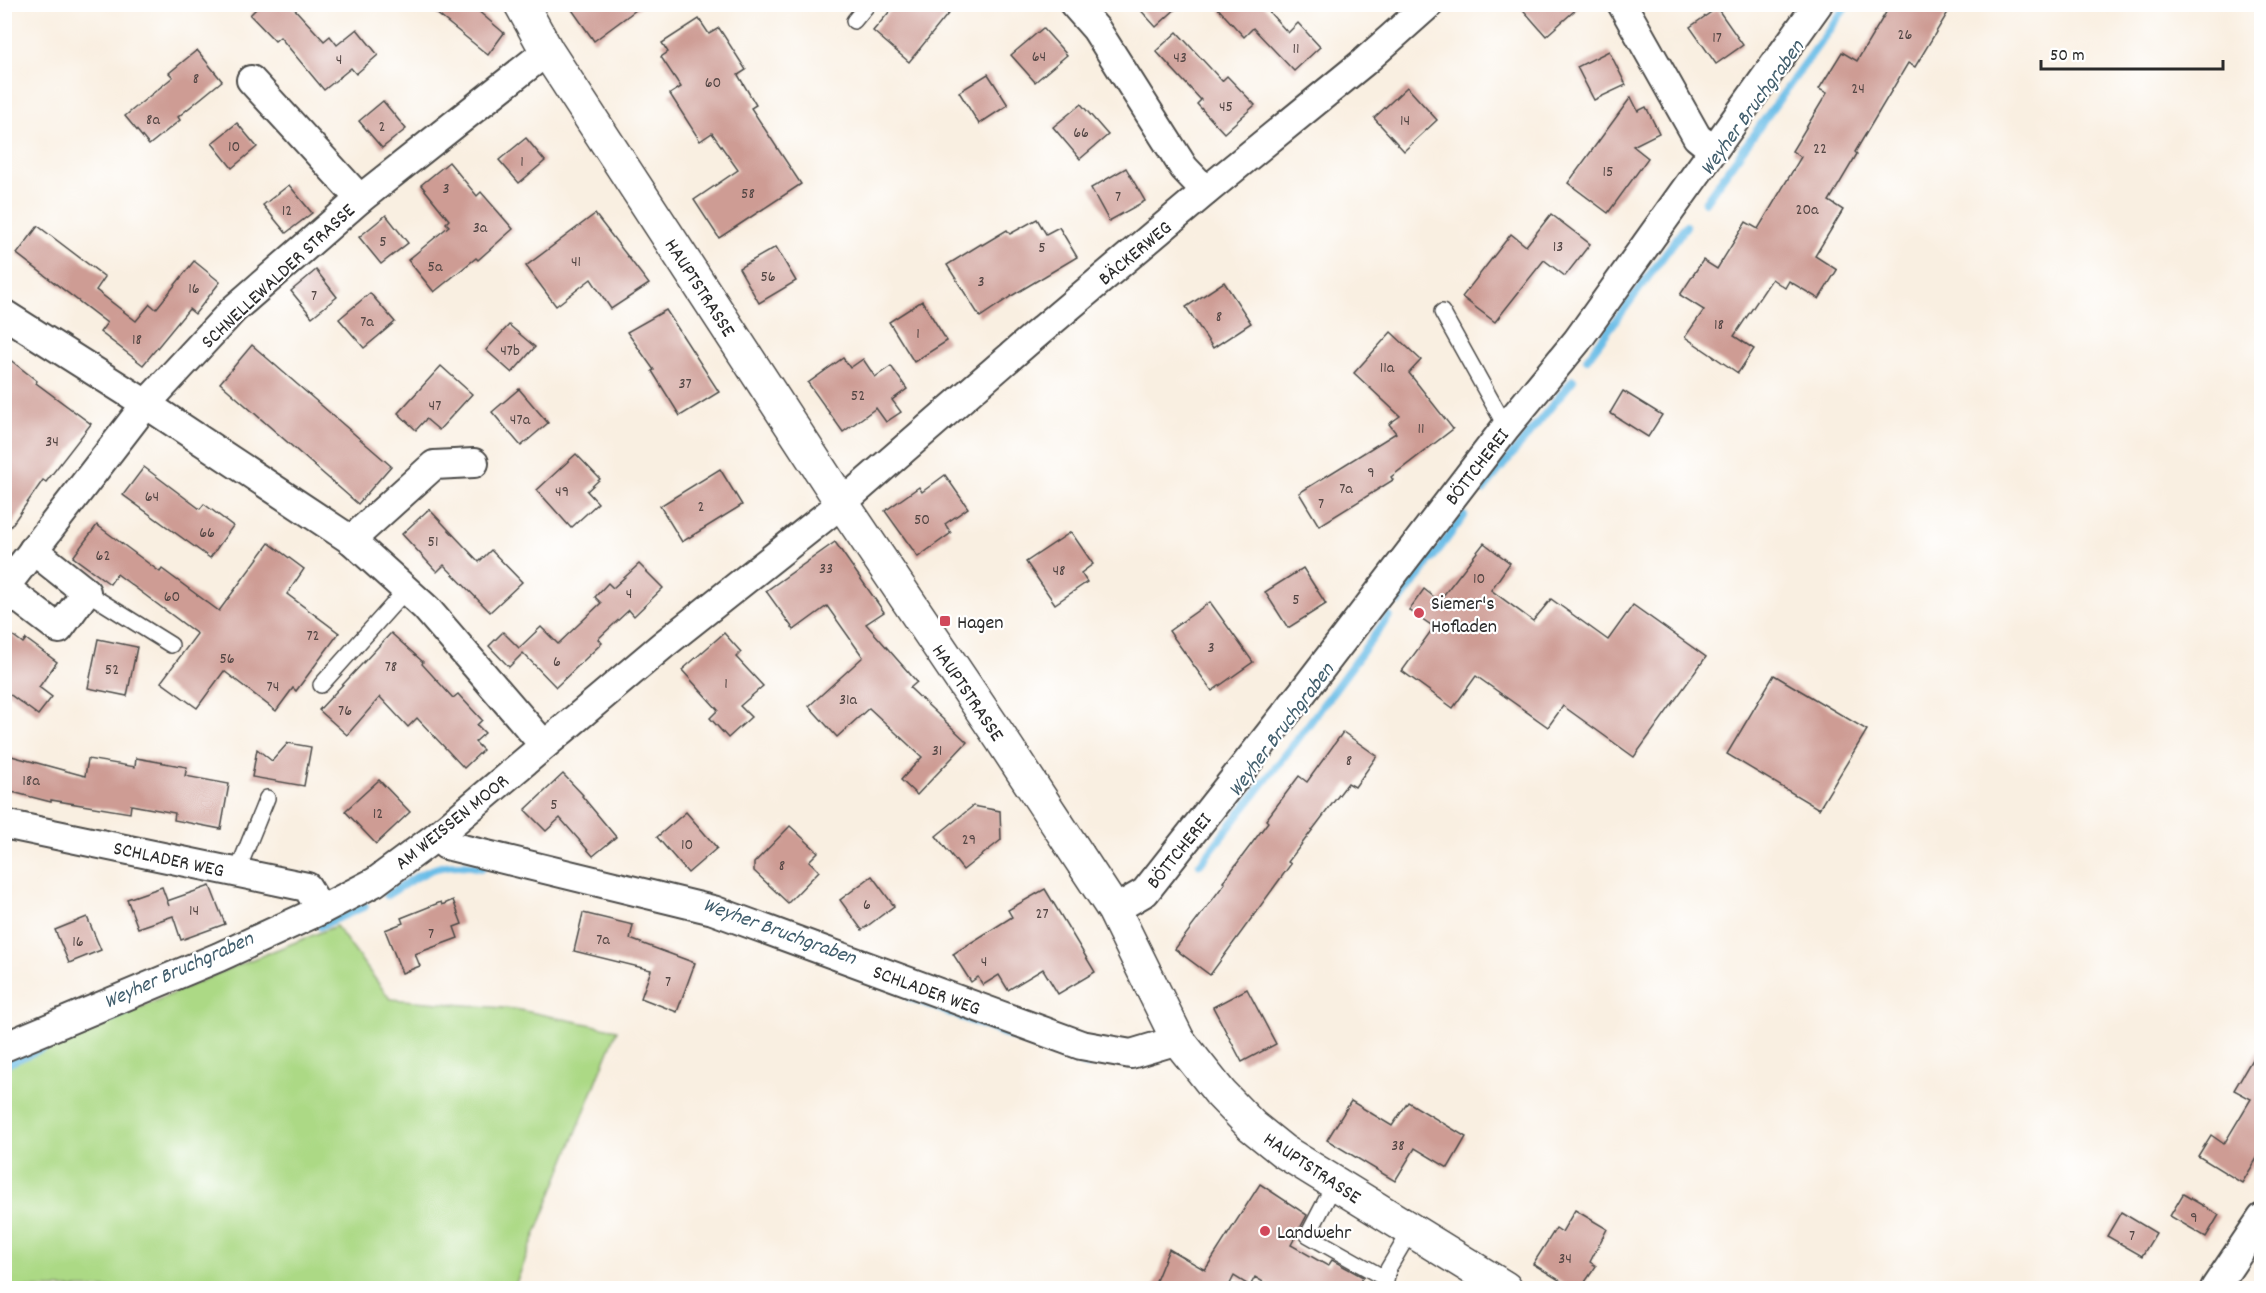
<svg xmlns="http://www.w3.org/2000/svg" width="2266" height="1293" font-family="Dekko,sans-serif">
  <style>
    .green { fill: #acd985; stroke: #6c8258; stroke-width: 1.5 }
    .lines { fill: none; stroke-linecap: round; stroke-linejoin: round }
    .stream { stroke: #6bbde7; stroke-width: 8 }
    .building { fill: #ce9c94 }
    .service-casing { stroke: #4a4846; stroke-width: 18 }
    .minor-casing { stroke: #4a4846; stroke-width: 32 }
    .secondary-casing { stroke: #4a4846; stroke-width: 36 }
    .service { stroke: #fff; stroke-width: 15 }
    .minor { stroke: #fff; stroke-width: 28 }
    .secondary { stroke: #fff; stroke-width: 33 }
    .poi-dot { fill: #d1495b; stroke: #fff; stroke-width: 2 }
    .labels { text-anchor: middle; stroke-width: 4.5; stroke-linejoin: round; paint-order: stroke }
    .number-label { font-size: 16px; fill: #544745 }
    .street-label { font-size: 20px; fill: #2b2b2b; stroke: #fff }
    .poi-label { font-size: 20px; fill: #2b2b2b; stroke: #fff; text-anchor: start }
    .water-label { font-size: 21px; font-style: italic; fill: #415e6d; stroke: #fff }
  </style>
  <rect width="100%" height="100%" fill="#fff"/>
  <filter id="ink" filterUnits="userSpaceOnUse"><feTurbulence type="fractalNoise" baseFrequency=".0167" numOctaves="2"/><feDisplacementMap in="SourceGraphic" scale="12" xChannelSelector="R" yChannelSelector="G"/><feConvolveMatrix kernelMatrix="1 2 1 2 8 2 1 2 1" color-interpolation-filters="sRGB"/></filter>
  <filter id="wash" filterUnits="userSpaceOnUse"><feTurbulence type="fractalNoise" baseFrequency=".008" numOctaves="4" result="noise"/><feDisplacementMap in="SourceGraphic" scale="24" xChannelSelector="R" yChannelSelector="G"/><feGaussianBlur stdDeviation="1.35" result="paint"/><feColorMatrix in="noise" values="0 0 0 0 0 0 0 0 0 0 0 0 0 0 0 0 0 1.4 0 .05"/><feComposite in="paint" operator="in"/></filter>
  <g filter="url(#wash)">
    <rect width="100%" height="100%" fill="#f9efe1"/>
    <polygon class="green" points="336,926 390,999 515,1009 617,1030 514,1288 5,1288 5,1068 228,969"/>
    <g class="lines">
      <g class="stream">
        <polyline points="1705,202 1848,4"/>
        <polyline points="1587,359 1686,226"/>
        <polyline points="1483,490 1573,380"/>
        <polyline points="1431,560 1464,516"/>
        <polyline points="1399,602 1427,565"/>
        <polyline points="1200,864 1294,744 1389,616"/>
        <path d="M387,895C422,874 439,858 482,868"/>
        <polyline points="320,926 365,906"/>
        <polyline points="909,997 1087,1065"/>
        <polyline points="4,1065 131,1009"/>
      </g>
    </g>
    <g id="blocks">
      <g class="building">
        <polygon points="261,4 290,4 324,41 330,36 337,45 357,29 378,55 356,74 351,68 324,90 280,37 275,41 250,15"/>
        <polygon points="425,4 470,4 504,33 488,55"/>
        <polygon points="568,4 644,4 594,41"/>
        <polygon points="896,4 956,4 909,62 873,31"/>
        <polygon points="1135,4 1181,4 1156,27"/>
        <polygon points="1214,4 1262,4 1288,33 1298,23 1320,47 1294,71 1253,28 1244,37"/>
        <polygon points="1518,4 1582,4 1546,36"/>
        <polygon points="1891,4 1953,4 1915,67 1908,63 1855,152 1857,154 1829,201 1843,210 1815,256 1837,270 1819,299 1789,281 1785,288 1772,279 1734,336 1754,349 1738,373 1685,337 1704,310 1680,295 1703,260 1717,269 1746,222 1758,229 1801,157 1792,151 1827,93 1819,89 1842,52 1857,61"/>
        <polygon points="1717,8 1743,45 1716,64 1690,27"/>
        <polygon points="699,19 709,34 719,28 746,70 738,75 756,105 751,108 801,184 719,238 694,200 738,170 712,133 700,141 670,94 681,87 661,57 668,52 662,43"/>
        <polygon points="1043,28 1067,55 1035,82 1011,55"/>
        <polygon points="1177,32 1222,81 1227,76 1255,105 1224,133 1197,104 1201,100 1156,51"/>
        <polygon points="197,50 222,81 178,117 180,120 149,145 125,116 173,77 169,73"/>
        <polygon points="1609,51 1626,85 1594,100 1577,67"/>
        <polygon points="988,74 1008,105 979,124 959,92"/>
        <polygon points="1407,87 1437,120 1404,151 1374,118"/>
        <polygon points="1631,97 1638,111 1646,107 1659,133 1633,146 1648,158 1608,213 1568,183"/>
        <polygon points="383,101 406,129 382,148 359,121"/>
        <polygon points="1081,104 1108,135 1080,159 1053,127"/>
        <polygon points="237,123 257,147 232,168 212,143"/>
        <polygon points="526,138 545,161 519,183 499,160"/>
        <polygon points="449,162 477,196 481,192 513,229 478,260 476,258 434,292 408,260 449,226 446,223 449,220 421,185"/>
        <polygon points="1126,168 1145,201 1109,221 1091,188"/>
        <polygon points="289,185 312,213 286,233 263,205"/>
        <polygon points="595,214 649,284 611,309 591,279 556,306 526,266"/>
        <polygon points="1551,214 1590,244 1565,276 1544,260 1495,322 1462,297 1511,234 1526,246"/>
        <polygon points="386,215 408,243 381,264 359,237"/>
        <polygon points="1037,219 1046,234 1059,227 1077,257 1013,295 980,317 947,265 981,244 982,245 1007,230 1010,234"/>
        <polygon points="38,226 105,277 96,290 136,321 150,304 156,309 194,261 220,282 195,314 189,309 143,365 100,332 107,323 17,254"/>
        <polygon points="776,247 796,281 759,303 739,268"/>
        <polygon points="316,270 337,297 312,317 291,291"/>
        <polygon points="1224,282 1251,323 1213,348 1186,307"/>
        <polygon points="370,293 395,322 364,348 339,319"/>
        <polygon points="922,301 947,341 914,362 889,322"/>
        <polygon points="666,310 719,392 680,416 652,371 654,370 627,332"/>
        <polygon points="509,325 535,347 512,373 486,350"/>
        <polygon points="1391,332 1421,360 1409,373 1453,429 1391,477 1393,480 1319,526 1299,493 1396,433 1389,424 1400,416 1354,373"/>
        <polygon points="252,345 391,466 358,504 220,383"/>
        <polygon points="4,355 37,381 36,383 91,424 46,482 43,480 4,536"/>
        <polygon points="843,358 850,368 863,359 875,377 891,366 907,389 892,400 901,412 886,422 876,408 843,432 808,383"/>
        <polygon points="441,366 472,394 439,430 426,419 416,430 398,413"/>
        <polygon points="519,389 548,423 521,446 492,412"/>
        <polygon points="1623,391 1662,415 1648,437 1610,413"/>
        <polygon points="576,454 600,479 587,491 598,503 571,528 537,490"/>
        <polygon points="144,467 200,509 204,504 233,526 210,558 123,495"/>
        <polygon points="720,469 742,505 682,542 660,506"/>
        <polygon points="945,475 968,508 945,524 951,533 918,557 885,511 919,487 922,492"/>
        <polygon points="429,509 479,562 491,550 522,582 490,612 444,565 437,572 402,534"/>
        <polygon points="97,525 160,572 162,569 219,611 269,543 304,569 287,594 339,633 296,691 293,688 276,711 224,671 197,708 161,682 197,634 117,574 110,584 73,557"/>
        <polygon points="1071,532 1093,564 1081,573 1087,582 1055,604 1026,562"/>
        <polygon points="835,542 884,612 866,624 917,682 910,688 967,742 917,795 901,780 922,757 869,708 837,737 809,706 863,657 827,606 794,630 766,591"/>
        <polygon points="1484,543 1510,563 1491,590 1533,621 1551,599 1608,640 1633,605 1706,657 1634,757 1563,706 1548,727 1476,676 1453,708 1402,671 1434,627 1409,610 1424,589 1439,601"/>
        <polygon points="639,564 663,588 634,616 629,610 598,639 602,643 556,687 523,653 509,667 489,646 503,632 519,648 541,627 558,644 601,603 595,597 608,583 613,588"/>
        <polygon points="1303,568 1326,604 1288,628 1265,592"/>
        <polygon points="1210,602 1253,662 1212,691 1169,631"/>
        <polygon points="4,629 23,643 26,639 57,662 39,687 52,697 38,715 4,690"/>
        <polygon points="391,633 423,662 422,664 453,698 458,694 482,720 477,725 485,733 475,742 483,750 464,768 417,718 408,727 380,697 347,735 319,710"/>
        <polygon points="724,633 741,652 736,657 763,686 740,706 751,717 728,738 710,718 718,710 682,670"/>
        <polygon points="98,639 137,647 127,696 88,688"/>
        <polygon points="1774,675 1867,730 1819,809 1727,754"/>
        <polygon points="1343,732 1377,756 1355,787 1348,783 1288,862 1291,864 1210,975 1175,949 1225,883 1223,882 1268,822 1266,820 1299,776 1307,782"/>
        <polygon points="288,743 311,747 304,786 252,777 257,749 272,761"/>
        <polygon points="4,754 85,776 88,759 135,767 136,758 187,767 185,776 229,784 221,829 174,820 175,813 131,805 130,813 51,800 51,802 4,790"/>
        <polygon points="563,774 583,795 582,796 616,837 593,856 560,818 546,831 525,810"/>
        <polygon points="379,780 410,812 376,844 345,811"/>
        <polygon points="973,806 1000,811 1001,840 963,870 936,836"/>
        <polygon points="686,812 717,848 688,873 657,837"/>
        <polygon points="790,826 818,852 809,861 819,871 788,903 754,871 754,863"/>
        <polygon points="872,876 894,906 862,930 840,900"/>
        <polygon points="210,886 225,924 181,940 173,916 138,928 127,899 162,887 169,906 167,901"/>
        <polygon points="1045,889 1095,972 1058,994 1043,969 1008,990 999,975 983,985 978,977 971,982 953,954 1012,917 1008,910"/>
        <polygon points="453,900 462,924 454,927 458,938 415,954 420,966 402,973 385,930 403,923 401,918 441,902 442,905"/>
        <polygon points="583,913 633,925 630,939 695,963 677,1012 641,998 651,970 574,951"/>
        <polygon points="87,917 101,950 69,963 55,930"/>
        <polygon points="1247,989 1276,1044 1242,1062 1213,1007"/>
        <polygon points="2262,1042 2262,1150 2242,1183 2198,1156 2211,1135 2224,1144 2251,1099 2234,1090"/>
        <polygon points="1351,1101 1392,1126 1408,1102 1466,1137 1448,1168 1415,1148 1395,1181 1327,1140"/>
        <polygon points="1260,1184 1307,1215 1291,1245 1328,1266 1332,1260 1363,1277 1355,1288 1273,1288 1255,1277 1250,1286 1234,1276 1230,1284 1237,1288 1153,1288 1169,1249 1205,1270"/>
        <polygon points="2183,1194 2219,1215 2206,1237 2170,1216"/>
        <polygon points="1575,1210 1607,1229 1590,1262 1596,1266 1581,1288 1572,1288 1533,1264 1556,1228 1562,1232"/>
        <polygon points="2121,1212 2156,1233 2142,1256 2107,1236"/>
      </g>
    </g>
  </g>
  <g filter="url(#ink)">
    <use href="#blocks" fill-opacity="0" stroke="#4a4846" stroke-width="1.5"/>
    <g class="lines">
      <g class="service-casing">
        <g id="service">
          <polyline points="854,21 868,4"/>
          <polyline points="1442,312 1506,427"/>
          <polyline points="86,592 171,645"/>
          <polyline points="321,685 406,590"/>
          <polyline points="237,872 267,798"/>
          <polyline points="1335,1183 1308,1235 1386,1279"/>
          <polyline points="1385,1287 1388,1269 1411,1230"/>
        </g>
      </g>
      <g class="minor-casing">
        <g id="minor">
          <polyline points="1074,4 1096,29 1184,168 1206,191"/>
          <polyline points="1622,4 1697,137 1713,150"/>
          <polyline points="251,80 360,199"/>
          <polyline points="4,314 146,404 351,540 426,608 544,745"/>
          <polyline points="351,540 434,465 474,463"/>
          <polyline points="4,587 59,629 86,592 33,550"/>
          <polyline points="5,587 146,404 234,309 360,199 547,51"/>
          <polyline points="4,824 307,887 321,910"/>
          <polyline points="437,836 446,845 713,910 1081,1045 1131,1054 1178,1040"/>
          <polyline points="1114,910 1145,892 1302,693 1506,427 1577,341 1818,4"/>
          <polyline points="4,1047 219,957 321,910 375,882 437,836 663,645 842,503 1026,343 1206,191 1364,62 1429,4"/>
          <polyline points="2215,1288 2262,1218"/>
        </g>
      </g>
      <g class="secondary-casing">
        <polyline id="secondary" points="521,4 547,51 842,503 1000,737 1114,910 1178,1040 1221,1094 1252,1126 1283,1151 1505,1288"/>
      </g>
      <use href="#service" class="service"/>
      <use href="#minor" class="minor"/>
      <use href="#secondary" class="secondary"/>
    </g>
  </g>
  <g class="poi-dot">
    <circle cx="1419" cy="613" r="6"/>
    <rect x="939" y="615" width="12" height="12" rx="3"/>
    <circle cx="1265" cy="1231" r="6"/>
  </g>
  <g class="labels">
    <g class="number-label">
      <text x="1905" y="39">26</text>
      <text x="1717" y="42">17</text>
      <text x="1296" y="53">11</text>
      <text x="1039" y="61">64</text>
      <text x="1180" y="62">43</text>
      <text x="339" y="64">4</text>
      <text x="196" y="83">8</text>
      <text x="713" y="87">60</text>
      <text x="1858" y="93">24</text>
      <text x="1226" y="111">45</text>
      <text x="153" y="124">8a</text>
      <text x="1405" y="125">14</text>
      <text x="382" y="131">2</text>
      <text x="1081" y="137">66</text>
      <text x="234" y="151">10</text>
      <text x="1820" y="153">22</text>
      <text x="522" y="166">1</text>
      <text x="1608" y="176">15</text>
      <text x="446" y="193">3</text>
      <text x="748" y="198">58</text>
      <text x="1118" y="201">7</text>
      <text x="1807" y="214">20a</text>
      <text x="287" y="215">12</text>
      <text x="480" y="232">3a</text>
      <text x="383" y="246">5</text>
      <text x="1558" y="251">13</text>
      <text x="1042" y="252">5</text>
      <text x="576" y="266">41</text>
      <text x="435" y="271">5a</text>
      <text x="768" y="281">56</text>
      <text x="981" y="286">3</text>
      <text x="194" y="293">16</text>
      <text x="314" y="300">7</text>
      <text x="1219" y="321">8</text>
      <text x="367" y="326">7a</text>
      <text x="1719" y="329">18</text>
      <text x="918" y="338">1</text>
      <text x="137" y="344">18</text>
      <text x="510" y="355">47b</text>
      <text x="1387" y="372">11a</text>
      <text x="685" y="388">37</text>
      <text x="858" y="400">52</text>
      <text x="435" y="410">47</text>
      <text x="520" y="424">47a</text>
      <text x="1421" y="433">11</text>
      <text x="52" y="446">34</text>
      <text x="1371" y="477">9</text>
      <text x="1346" y="493">7a</text>
      <text x="562" y="496">49</text>
      <text x="152" y="501">64</text>
      <text x="1321" y="508">7</text>
      <text x="701" y="511">2</text>
      <text x="922" y="524">50</text>
      <text x="207" y="537">66</text>
      <text x="433" y="546">51</text>
      <text x="103" y="560">62</text>
      <text x="826" y="573">33</text>
      <text x="1059" y="575">48</text>
      <text x="1479" y="583">10</text>
      <text x="629" y="598">4</text>
      <text x="172" y="601">60</text>
      <text x="1296" y="604">5</text>
      <text x="313" y="640">72</text>
      <text x="1211" y="652">3</text>
      <text x="227" y="663">56</text>
      <text x="557" y="666">6</text>
      <text x="391" y="671">78</text>
      <text x="112" y="674">52</text>
      <text x="726" y="688">1</text>
      <text x="273" y="691">74</text>
      <text x="848" y="704">31a</text>
      <text x="345" y="715">76</text>
      <text x="937" y="755">31</text>
      <text x="1349" y="765">8</text>
      <text x="31" y="785">18a</text>
      <text x="554" y="809">5</text>
      <text x="378" y="818">12</text>
      <text x="969" y="844">29</text>
      <text x="687" y="849">10</text>
      <text x="782" y="870">8</text>
      <text x="867" y="909">6</text>
      <text x="194" y="915">14</text>
      <text x="1042" y="918">27</text>
      <text x="431" y="938">7</text>
      <text x="603" y="944">7a</text>
      <text x="78" y="946">16</text>
      <text x="984" y="966">4</text>
      <text x="668" y="986">7</text>
      <text x="1398" y="1150">38</text>
      <text x="2194" y="1222">9</text>
      <text x="2132" y="1240">7</text>
      <text x="1565" y="1263">34</text>
    </g>
    <g class="street-label">
      <text transform="translate(1134 252) rotate(-40)" y="7">BÄCKERWEG</text>
      <text transform="translate(277 275) rotate(-43)" y="7">SCHNELLEWALDER STRASSE</text>
      <text transform="translate(701 287) rotate(57)" y="7">HAUPTSTRASSE</text>
      <text transform="translate(1476 466) rotate(-52)" y="7">BÖTTCHEREI</text>
      <text transform="translate(969 692) rotate(56)" y="7">HAUPTSTRASSE</text>
      <text transform="translate(451 821) rotate(-39)" y="7">AM WEISSEN MOOR</text>
      <text transform="translate(1178 850) rotate(-51)" y="7">BÖTTCHEREI</text>
      <text transform="translate(169 858) rotate(12)" y="7">SCHLADER WEG</text>
      <text transform="translate(927 989) rotate(20)" y="7">SCHLADER WEG</text>
      <text transform="translate(1313 1167) rotate(34)" y="7">HAUPTSTRASSE</text>
    </g>
    <g class="poi-label">
      <text x="1431" y="609">Siemer's<tspan x="1431" dy="23">Hofladen</tspan></text>
      <text x="957" y="628">Hagen</text>
      <text x="1277" y="1238">Landwehr</text>
    </g>
    <g class="water-label">
      <text transform="translate(1751 107) rotate(-54)" y="7">Weyher Bruchgraben</text>
      <text transform="translate(1280 729) rotate(-53)" y="7">Weyher Bruchgraben</text>
      <text transform="translate(780 930) rotate(20)" y="7">Weyher Bruchgraben</text>
      <text transform="translate(178 969) rotate(-24)" y="7">Weyher Bruchgraben</text>
    </g>
  </g>
  <rect width="2266" height="1293" fill="none" stroke="#fff" stroke-width="24"/>
  <path d="M2041 60v9h182v-9" fill="none" stroke="#2b2b2b" stroke-width="3"/>
  <text x="2050" y="60" font-size="18" fill="#2b2b2b" stroke="#ffffff" stroke-width="4.5" paint-order="stroke">50 m</text>
</svg>
